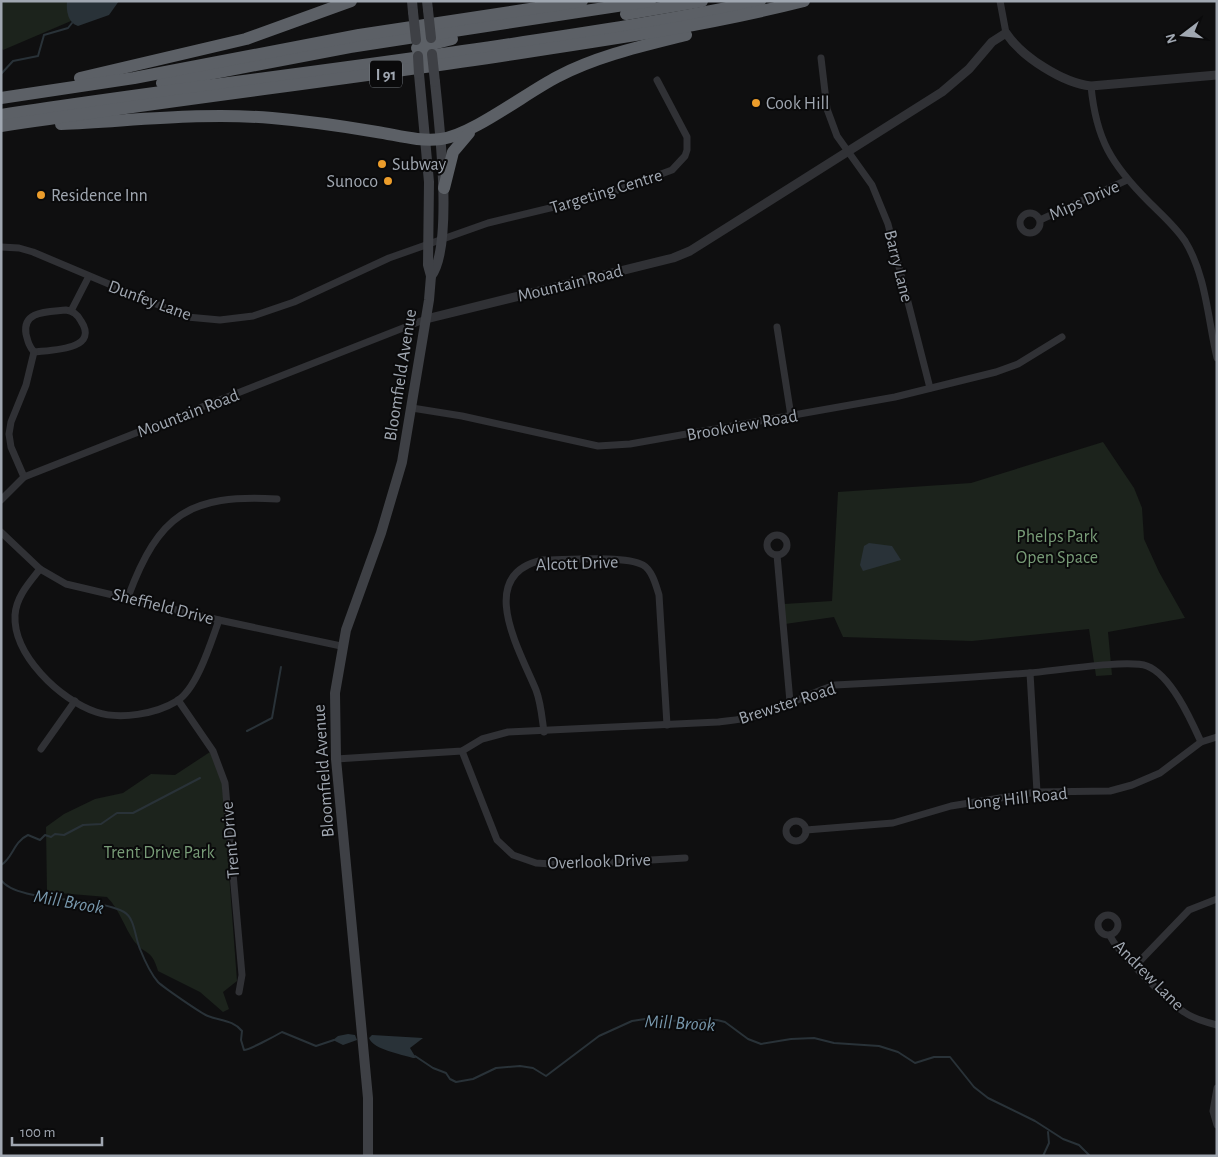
<svg xmlns="http://www.w3.org/2000/svg" width="1218" height="1157" font-family="'Alegreya Sans',sans-serif">
  <style>
    .green { fill: #1c231c }
    .water { fill: #293238 }
    .lines { fill: none; stroke-linecap: round; stroke-linejoin: round }
    .stream { stroke: #293238; stroke-width: 2 }
    .minor { stroke: #303135; stroke-width: 7 }
    .tertiary { stroke: #303135; stroke-width: 9 }
    .secondary { stroke: #3e4045; stroke-width: 10 }
    .motorway { stroke: #5c6066; stroke-width: 12 }
    .secondary-bridge { stroke: #3e4045; stroke-width: 10 }
    .poi-dot { fill: #ec9d2b; stroke: #0a0a0b; stroke-width: 2 }
    .labels { text-anchor: middle; stroke-width: 4; stroke-linejoin: round; paint-order: stroke }
    .shield { fill: #0a0a0b; stroke: #73787f; stroke-width: 1 }
    .shield-label { font-size: 16px; font-weight: bold; fill: #a0a7b1 }
    .poi-label { font-size: 18px; fill: #a0a7b1; stroke: #0a0a0b; text-anchor: start }
    .street-label { font-size: 18px; fill: #a0a7b1; stroke: #0a0a0b }
    .park-label { font-size: 18px; fill: #789c77; stroke: #0a0a0b }
    .water-label { font-size: 19px; font-style: italic; fill: #7797ac; stroke: #0a0a0b }
  </style>
  <rect width="100%" height="100%" fill="#0f0f10"/>
  <g class="green">
    <polygon points="1,1 67,1 71,21 3,50 1,47"/>
    <polygon points="1103,442 1134,488 1142,508 1144,539 1159,572 1185,618 1108,632 1112,675 1096,676 1089,629 972,641 843,637 834,617 785,624 784,604 832,601 838,492 971,483"/>
    <path d="M210,752L222,781L237,981L223,992L229,1009L223,1012L200,992L158,971C151,947 145,956 134,941C124,927 120,910 107,897L47,892L46,827L64,814L95,799L123,793L151,774L175,775Z"/>
  </g>
  <g class="water">
    <path d="M67,1H119L109,15L78,26C68,23 66,11 67,1Z"/>
    <polygon points="869,543 892,546 901,560 863,571 860,565 864,546"/>
    <polygon points="348,1034 355,1035 357,1040 343,1045 333,1040 338,1036"/>
    <path d="M372,1035L423,1038L410,1048L416,1058H413C401,1054 374,1050 369,1038Z"/>
  </g>
  <g class="lines">
    <g class="stream">
      <polyline points="1,74 13,61 38,56 44,35 68,28 72,23"/>
      <polyline points="247,731 272,718 281,667"/>
      <path d="M1,865C13,858 13,842 28,835L40,840L45,835L51,837L55,834L64,835L83,825L101,824L117,813H133L200,778"/>
      <path d="M1,880C17,903 95,896 124,912C135,918 135,938 140,949C144,959 151,974 158,982C163,987 202,1014 208,1016C221,1021 233,1020 242,1031L241,1040L244,1050C249,1050 275,1036 282,1032L316,1046L334,1040"/>
      <polyline points="415,1056 433,1068 446,1073 450,1079 456,1082 473,1079 496,1068 520,1066 533,1068 546,1076 599,1036 632,1021 645,1019 663,1021 717,1020 725,1022 748,1039 761,1044 791,1039 814,1038 834,1043 879,1046 898,1052 915,1063 934,1057 950,1057 974,1087 988,1098 1035,1121 1063,1139 1079,1145 1090,1156"/>
      <polyline points="1043,1156 1049,1143 1048,1132"/>
    </g>
    <g class="minor">
      <polyline points="1000,1 1006,33"/>
      <polyline points="821,58 827,109 837,136 872,185 888,224 930,388"/>
      <path d="M1091,86C1096,139 1111,164 1149,202C1161,214 1175,226 1185,241C1206,275 1208,320 1217,358"/>
      <circle cx="1030" cy="223" r="10"/>
      <polyline points="1040,220 1127,180"/>
      <polyline points="1,247 19,248 33,252 187,317 220,320 253,316 294,302 389,258 488,223 604,195 672,170 685,156 687,150 687,137 657,80"/>
      <path d="M66,310C74,311 78,315 81,321C100,350 51,350 34,352C29,346 28,342 26,334C22,310 49,312 66,310Z"/>
      <polyline points="71,311 89,276"/>
      <polyline points="777,327 791,416"/>
      <polyline points="412,408 462,416 598,446 630,444 895,397 996,372 1018,364 1062,337"/>
      <polyline points="24,477 11,447 9,434 11,422 26,385 34,352"/>
      <polyline points="1,500 24,477 426,319"/>
      <polyline points="1,532 40,569 66,584 219,620 341,646"/>
      <circle cx="777" cy="545" r="10"/>
      <polyline points="777,555 790,702"/>
      <path d="M40,569C29,583 16,597 15,615C13,655 60,700 96,712C120,720 156,714 177,701C197,689 211,642 219,620"/>
      <path d="M128,597C159,514 189,494 277,499"/>
      <polyline points="1030,673 1037,792"/>
      <polyline points="178,700 213,751 225,783 242,975 239,992"/>
      <path d="M544,732C542,718 541,703 536,690C520,651 474,574 543,560C566,560 625,555 643,565C652,570 656,585 659,595L667,725"/>
      <polyline points="41,749 75,701"/>
      <polyline points="462,751 497,840 513,855 536,863 567,865 685,858"/>
      <path d="M336,759L462,751L482,739L508,732L718,722C736,720 756,718 773,711C794,702 813,692 835,685C900,682 965,678 1029,673C1054,671 1128,659 1147,666C1171,675 1191,720 1201,742"/>
      <circle cx="796" cy="831" r="10"/>
      <polyline points="806,830 893,823 951,806 1037,792 1110,791 1132,785 1160,773 1201,742 1217,737"/>
      <circle cx="1108" cy="925" r="10"/>
      <path d="M1110,935C1114,949 1170,1003 1184,1012C1194,1019 1205,1022 1217,1025"/>
      <polyline points="1136,965 1189,910 1217,899"/>
      <polyline points="1217,1088 1213,1111 1217,1125"/>
    </g>
    <path class="tertiary" d="M426,319L673,258L690,251L942,92L969,69L992,42L1006,33C1022,57 1063,83 1091,86L1217,75"/>
    <g class="secondary">
      <polyline points="412,1 413,12"/>
      <polyline points="427,1 428,10"/>
      <path d="M431,276C454,247 439,121 435,82"/>
      <polyline points="368,1156 368,1098 336,759 335,693 346,630 381,533 402,462 429,300 431,276 428,265 429,182 419,74"/>
    </g>
    <g class="motorway">
      <polyline points="626,14 702,1"/>
      <polyline points="417,48 452,39"/>
      <polyline points="80,78 246,39 351,1"/>
      <polyline points="162,83 350,47 650,1"/>
      <polyline points="1,98 134,78 359,35 582,1"/>
      <path d="M1,115C175,88 350,69 524,42C603,30 682,18 760,1"/>
      <path d="M61,124C131,121 202,112 272,118C307,121 342,126 377,132C397,135 420,142 441,139C472,135 526,93 557,77C597,56 642,46 686,35"/>
      <path d="M1,126C176,99 352,79 527,52C620,38 713,24 804,1"/>
      <polyline points="444,188 453,152 469,133"/>
    </g>
    <g class="secondary-bridge">
      <polyline points="428,10 431,38"/>
      <polyline points="413,12 416,40"/>
      <polyline points="432,54 435,82"/>
      <polyline points="418,56 419,74"/>
    </g>
  </g>
  <g class="poi-dot">
    <circle cx="756" cy="103" r="5"/>
    <circle cx="382" cy="164" r="5"/>
    <circle cx="388" cy="181" r="5"/>
    <circle cx="41" cy="195" r="5"/>
  </g>
  <g class="labels">
    <rect class="shield" x="370" y="60.5" width="32" height="27" rx="4"/>
    <g class="shield-label">
      <text x="386" y="80">I 91</text>
    </g>
    <g class="poi-label">
      <text x="766" y="109">Cook Hill</text>
      <text x="392" y="170">Subway</text>
      <text x="378" y="187" text-anchor="end">Sunoco</text>
      <text x="51" y="201">Residence Inn</text>
    </g>
    <g class="street-label">
      <text transform="translate(606 191) rotate(-17)" y="6">Targeting Centre</text>
      <text transform="translate(1084 200) rotate(-24)" y="6">Mips Drive</text>
      <text transform="translate(899 266) rotate(76)" y="6">Barry Lane</text>
      <text transform="translate(570 283) rotate(-14)" y="6">Mountain Road</text>
      <text transform="translate(150 300) rotate(20)" y="6">Dunfey Lane</text>
      <text transform="translate(400 375) rotate(-81)" y="6">Bloomfield Avenue</text>
      <text transform="translate(188 413) rotate(-21)" y="6">Mountain Road</text>
      <text transform="translate(742 425) rotate(-10)" y="6">Brookview Road</text>
      <text transform="translate(577 563) rotate(-2)" y="6">Alcott Drive</text>
      <text transform="translate(163 606) rotate(14)" y="6">Sheffield Drive</text>
      <text transform="translate(787 703) rotate(-18)" y="6">Brewster Road</text>
      <text transform="translate(323 771) rotate(-94)" y="6">Bloomfield Avenue</text>
      <text transform="translate(1017 798) rotate(-6)" y="6">Long Hill Road</text>
      <text transform="translate(230 840) rotate(-95)" y="6">Trent Drive</text>
      <text transform="translate(599 861) rotate(-2)" y="6">Overlook Drive</text>
      <text transform="translate(1149 975) rotate(45)" y="6">Andrew Lane</text>
    </g>
    <g class="park-label">
      <text x="1057" y="542">Phelps Park<tspan x="1057" dy="21">Open Space</tspan></text>
      <text x="159" y="858">Trent Drive Park</text>
    </g>
    <g class="water-label">
      <text transform="translate(69 901) rotate(10)" y="7">Mill Brook</text>
      <text transform="translate(680 1022) rotate(3)" y="7">Mill Brook</text>
    </g>
  </g>
  <rect width="1218" height="1157" fill="none" stroke="#a0a7b1" stroke-width="5"/>
  <g transform="translate(1183 35) rotate(254)" stroke="#0a0a0b" stroke-width="4" paint-order="stroke">
  <path d="M0-4L9 19L0 12L-9 19Z" fill="#a0a7b1"/>
  <text y="-8" font-size="14" font-weight="bold" text-anchor="middle" fill="#a0a7b1">N</text>
  </g>
  <path d="M12 1137v8h90v-8" fill="none" stroke="#a0a7b1" stroke-width="2.5"/>
  <text x="20" y="1137" font-size="15" fill="#a0a7b1" stroke="#0a0a0b" stroke-width="4" paint-order="stroke">100 m</text>
</svg>
